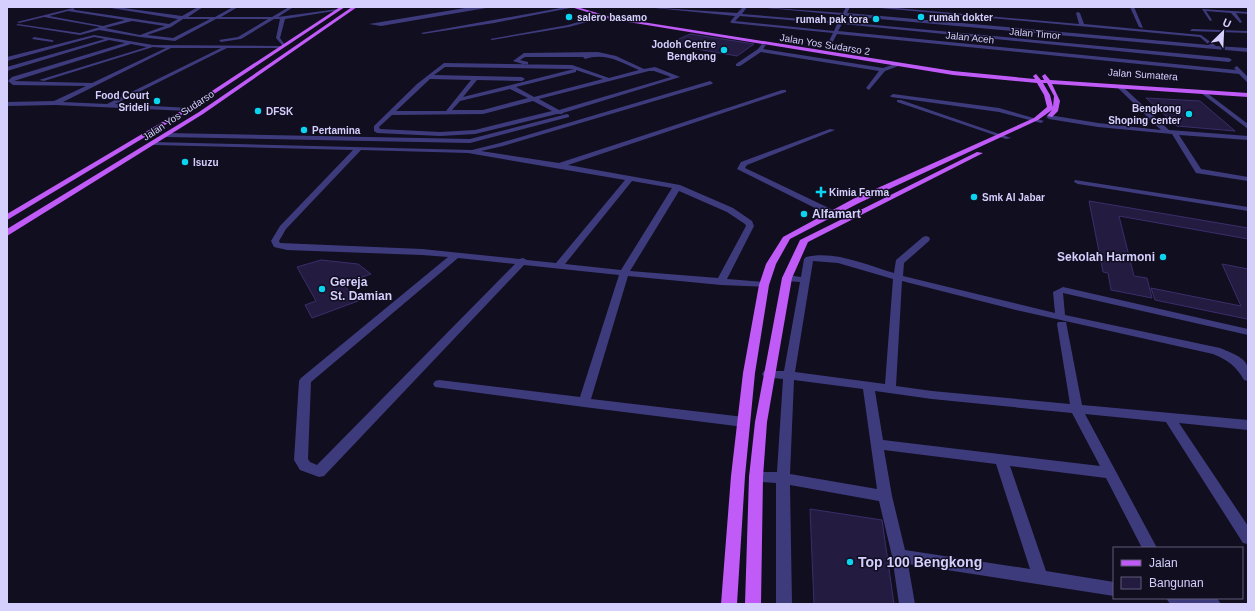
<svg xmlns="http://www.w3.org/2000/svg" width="1255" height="611" font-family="Arial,sans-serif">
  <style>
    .building { fill: #231b40; stroke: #3b2e6b }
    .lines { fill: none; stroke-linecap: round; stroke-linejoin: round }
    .minor { fill: #3e3b7d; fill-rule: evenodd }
    .major { fill: #c05bf8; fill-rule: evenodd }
    .poi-dot { fill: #0ad4ef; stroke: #110e20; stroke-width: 1.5 }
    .labels { text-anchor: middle; stroke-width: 3; stroke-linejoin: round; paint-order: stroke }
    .far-poi-label { font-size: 10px; font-weight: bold; fill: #d5cffd; stroke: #110e20; text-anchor: start }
    .far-street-label { font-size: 10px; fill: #d5cffd; stroke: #110e20 }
    .poi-label { font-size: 12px; font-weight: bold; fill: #d5cffd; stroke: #110e20; text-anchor: start }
    .near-poi-label { font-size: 14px; font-weight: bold; fill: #d5cffd; stroke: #110e20; text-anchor: start }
  </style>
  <rect width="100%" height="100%" fill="#110e20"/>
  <g class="building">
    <polygon points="690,34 754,44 737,56 668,44"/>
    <polygon points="1146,98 1200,101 1235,131 1177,126"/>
    <polygon points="1089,201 1248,228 1248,239 1119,216 1134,276 1147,278 1152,298 1111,290 1108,273 1103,272"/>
    <polygon points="321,260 358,264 371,274 343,284 358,301 312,318 305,305 316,301 297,267"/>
    <polygon points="1222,264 1248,269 1248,321 1247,319 1155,300 1151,288 1241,306"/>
    <polygon points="810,509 882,520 894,604 814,604"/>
  </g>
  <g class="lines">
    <g class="minor">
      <path d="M105,7H116L182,16L198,7H203L188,17H215L233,7H238L221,17H272L289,7L292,8L278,17L338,9L340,10L285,19L280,38L285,45L283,46L276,38L280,19H274L241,39L221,42L219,40L238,37L268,19H216L175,41L140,37L99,30L80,35L16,25L18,24L80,33L100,27L44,17L19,23L17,22L73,8L75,10L169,24L178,19ZM68,11L125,20L103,26L49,16ZM183,19H210L173,38L147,35L171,27ZM132,21L165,26L140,35L105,28Z"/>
      <polygon points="471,7 492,7 381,26 369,24"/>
      <polygon points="566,7 575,7 494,23 423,34 421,33"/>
      <path d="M645,7L737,13L743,7H747L742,14L839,22L842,15L758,7L843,13L846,7H850L847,13L1209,45L1200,37L869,7H885L1079,24L1076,13L1078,12L1080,13L1084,24L1201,35L1216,46L1248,48V52L846,16L843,22L1229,58L1232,60L1229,62L842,24L838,31L1236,70L1234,68L1237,66L1248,77V83L1239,74L837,34L829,49L827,50L825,49L833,33L732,23L730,22L735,16ZM740,16L837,24L834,31L735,21Z"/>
      <polygon points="1130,7 1134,7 1143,28 1139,27"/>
      <polygon points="1202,9 1248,12 1248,14 1236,13 1242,22 1240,23 1231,13 1206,11 1212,20 1210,21"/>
      <polygon points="603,15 605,17 569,27 492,40 490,39 568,25"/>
      <polygon points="1192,29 1248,31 1248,33 1190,31"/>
      <path d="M94,35L153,45L279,46L281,47L279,48H227L115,104L190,108L191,109L188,111L55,105L7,106V102L54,101L86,86L13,85L8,81L12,77L125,43L109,40L7,71V67L105,39L94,37L7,61V57ZM131,44L147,47L39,80L44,81L153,47L166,48L92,83L14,81ZM171,48H221L107,104L63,102Z"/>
      <polygon points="34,37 52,40 54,41 52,42 32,39"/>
      <polygon points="762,44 766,45 763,49 883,68 898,63 901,65 885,71 869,90 866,88 879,71 761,52 740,66 736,66 736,64 758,49"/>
      <path d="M598,52L616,56L644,69L655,67L680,77L563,113L562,114H557L475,134L440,136L377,133L374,131V126L417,84L444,63L572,65L609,78L639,70C621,62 605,52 585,59L583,57H525L520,60L528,62V64L526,65L513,61L524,53ZM445,67L571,69H574L463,97L477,80L522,81L525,79L522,77L434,75ZM576,70L603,79L534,97L516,87L576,72ZM649,71H654L671,77L559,110L539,99ZM430,79L471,80L446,111H396ZM510,89L528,98L483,110H452L460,101ZM533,101L552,111L475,130L440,132L380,129L379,127L392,115L483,114Z"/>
      <path d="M710,81L713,83L712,84L503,146L481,151L559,163L782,90H786V92L568,165L680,185L733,208L752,221L754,226L727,279L764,282L769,285L767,287L721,285L628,276L591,399L744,417L748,419L750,422L748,425L744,427L584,407L435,387L433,384L435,381L439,380L580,397L619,275L524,265L324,476L319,477L300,470L294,460L299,381L301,378L448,257L422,255L287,250L274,247L271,241L280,226L353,150L154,145L151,143L152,142L472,150L500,143ZM361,150L468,153L625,180L556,263L527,260L523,258L519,259L422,249L280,243L279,241L286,229ZM632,181L672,188L621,270L565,264ZM679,191L727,212L745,224L746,226L718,278L630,271ZM458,258L515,264L317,465L310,462L308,459L311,382Z"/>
      <polygon points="1117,85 1121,85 1169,130 1248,136 1248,140 1179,135 1201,169 1248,177 1248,181 1196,173 1172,134 1098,127 1049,119 1046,117 1049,115 1098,123 1161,130 1117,87"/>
      <polygon points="1203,90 1248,124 1248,129 1201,93 1200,92"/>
      <polygon points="893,94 999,108 1044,121 1041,123 999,112 891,97 890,96"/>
      <polygon points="897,100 901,100 1011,138 1006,139 897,102"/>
      <polygon points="567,114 569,115 569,117 470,143 166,137 163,135 166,133 470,139"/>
      <polygon points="830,129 835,130 747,165 745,168 835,211 835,215 829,215 737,169 741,162"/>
      <polygon points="1075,180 1248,207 1248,211 1078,184 1074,182"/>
      <path d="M926,236L929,237L930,239L929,241L904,263L903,276L1055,313L1053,292L1063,287L1248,329V335L1063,293L1065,315L1220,348C1229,352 1246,357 1248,368C1249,372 1248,377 1248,381L1244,380C1236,366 1228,360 1213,354L1016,310L902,281L896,386L932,391L1070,404L1057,324L1058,322H1066L1082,405L1248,420V430L1179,423L1248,526V544L1243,543L1166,422L1085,414L1157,548H1142L1106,478L1010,466L1046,571L1114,582V596L908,564L915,604H899L892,556L879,501L790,485L792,604H776V483L751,481L749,477L751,473L756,472H777L783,379L764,377L762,374L764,371H784L800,282L787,281L782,278L787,275L801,277L804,259L806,257C834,250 867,265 894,273L896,260L923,237ZM813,261L838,263L893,279L885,384L795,372ZM794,380L863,389L877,489L790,474ZM875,391L932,399L1072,413L1100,466L883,440ZM884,450L996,464L1030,569L905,550L892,496Z"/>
      <polygon points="1166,598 1217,598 1221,604 1170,604"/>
    </g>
    <g class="major">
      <polygon points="340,7 345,7 190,110 7,220 7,214 186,108"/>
      <polygon points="352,7 357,7 203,114 7,236 7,229 199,112"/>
      <path d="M571,7H577L611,17L953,71L1035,79L1033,76L1036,74L1041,80H1044L1042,76L1045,74L1050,80L1248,93V97L1052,84L1060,101L1058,111L1052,117L1047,116L1052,110L1038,120L859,203L790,239L776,264L769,285L755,373L745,476L737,604H721L731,476L743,373L759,285L766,264L783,237L853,199L1034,118L1047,107L1044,95L1037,83L953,75L610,19ZM1043,83H1047L1054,96L1053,107L1050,95Z"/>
      <polygon points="977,152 983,153 808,242 792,278 767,422 763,477 761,604 745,604 749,477 755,422 782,278 800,240"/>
    </g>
  </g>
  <g class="poi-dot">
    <circle cx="569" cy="17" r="4"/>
    <circle cx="921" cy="17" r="4"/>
    <circle cx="876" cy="19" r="4"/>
    <circle cx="724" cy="50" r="4"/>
    <circle cx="157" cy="101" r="4"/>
    <circle cx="258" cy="111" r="4"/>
    <circle cx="1189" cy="114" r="4"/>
    <circle cx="304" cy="130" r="4"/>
    <circle cx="185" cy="162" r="4"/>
    <path d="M819 186h4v4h4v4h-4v4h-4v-4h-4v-4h4z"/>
    <circle cx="974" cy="197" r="4"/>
    <circle cx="804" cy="214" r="4"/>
    <circle cx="1163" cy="257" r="4"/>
    <circle cx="322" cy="289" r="4"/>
    <circle cx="850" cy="562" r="4"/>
  </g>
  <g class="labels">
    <g class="far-poi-label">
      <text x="577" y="21">salero basamo</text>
      <text x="929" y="21">rumah dokter</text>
      <text x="868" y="23" text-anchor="end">rumah pak tora</text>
      <text x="716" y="48" text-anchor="end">Jodoh Centre<tspan x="716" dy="12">Bengkong</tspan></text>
      <text x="149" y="99" text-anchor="end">Food Court<tspan x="149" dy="12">Srideli</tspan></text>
      <text x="1181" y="112" text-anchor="end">Bengkong<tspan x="1181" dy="12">Shoping center</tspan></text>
      <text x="266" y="115">DFSK</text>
      <text x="312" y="134">Pertamina</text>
      <text x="193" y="166">Isuzu</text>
      <text x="829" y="196">Kimia Farma</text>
      <text x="982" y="201">Smk Al Jabar</text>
    </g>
    <g class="far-street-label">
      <text transform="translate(1035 33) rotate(5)" y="4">Jalan Timor</text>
      <text transform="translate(970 37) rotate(6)" y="4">Jalan Aceh</text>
      <text transform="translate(825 44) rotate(9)" y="4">Jalan Yos Sudarso 2</text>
      <text transform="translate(1143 74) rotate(4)" y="4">Jalan Sumatera</text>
      <text transform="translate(178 115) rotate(-33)" y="4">Jalan Yos Sudarso</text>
    </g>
    <g class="poi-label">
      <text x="812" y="218">Alfamart</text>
      <text x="1155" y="261" text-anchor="end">Sekolah Harmoni</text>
      <text x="330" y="286">Gereja<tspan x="330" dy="14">St. Damian</tspan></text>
    </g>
    <g class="near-poi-label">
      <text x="858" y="567">Top 100 Bengkong</text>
    </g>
  </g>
  <rect width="1255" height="611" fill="none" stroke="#d5cffd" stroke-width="16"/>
  <rect x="1113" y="547" width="130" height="52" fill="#110e20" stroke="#5f5b78"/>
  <rect x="1121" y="560" width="20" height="6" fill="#c05bf8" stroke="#5f5b78"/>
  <text x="1149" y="567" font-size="12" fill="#d5cffd">Jalan</text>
  <rect x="1121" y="577" width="20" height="12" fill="#231b40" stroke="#5f5b78"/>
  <text x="1149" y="587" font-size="12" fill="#d5cffd">Bangunan</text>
  <g transform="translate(1223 32) rotate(24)" stroke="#110e20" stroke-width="3" paint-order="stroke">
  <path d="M0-3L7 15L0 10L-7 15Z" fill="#d5cffd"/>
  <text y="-6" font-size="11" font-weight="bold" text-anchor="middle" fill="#d5cffd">U</text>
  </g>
</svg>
